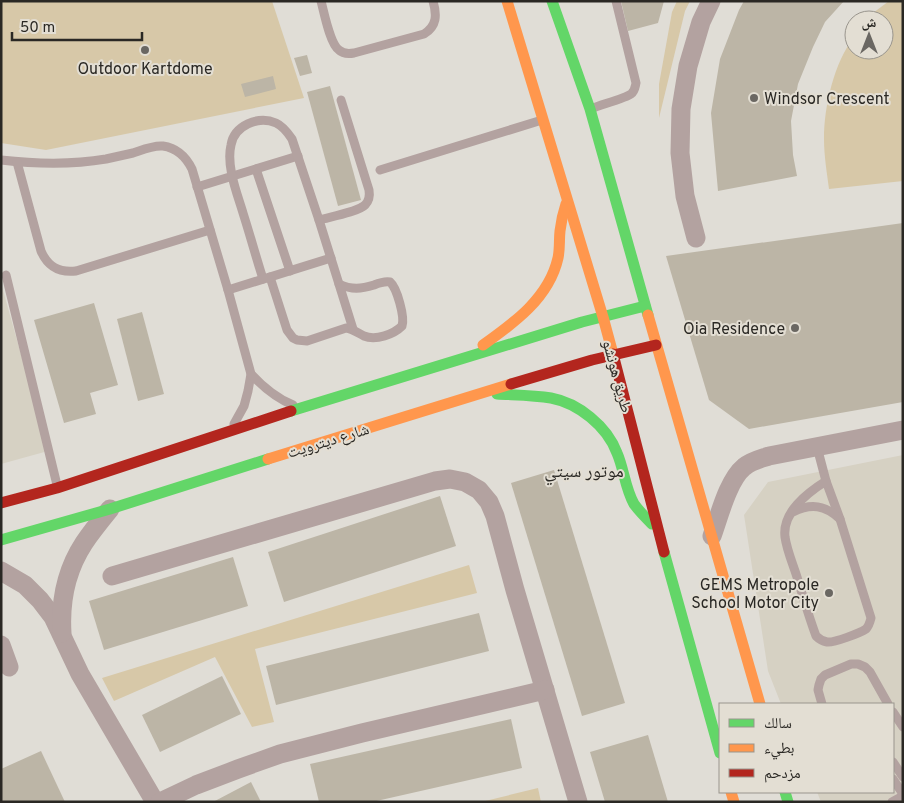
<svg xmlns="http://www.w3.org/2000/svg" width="904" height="803" font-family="Overpass,'Noto Naskh Arabic',sans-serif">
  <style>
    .built { fill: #d6d1c3 }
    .green { fill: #d7c8a8 }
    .building { fill: #bcb5a6 }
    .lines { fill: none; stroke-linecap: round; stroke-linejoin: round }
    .lane { stroke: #b3a2a0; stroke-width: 9 }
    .street { stroke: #b3a2a0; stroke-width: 19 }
    .fast { stroke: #63d668; stroke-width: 11 }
    .slow { stroke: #ff974d; stroke-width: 11 }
    .jam { stroke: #b3261e; stroke-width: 11 }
    .poi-dot { fill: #6a6762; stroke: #e3ded3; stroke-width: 2 }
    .labels { text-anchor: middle; stroke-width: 4; stroke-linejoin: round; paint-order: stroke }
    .poi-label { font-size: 16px; fill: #2a2824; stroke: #e3ded3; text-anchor: end }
    .street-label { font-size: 16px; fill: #2a2824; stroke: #e3ded3 }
    .neighbourhood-label { font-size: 18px; fill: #2a2824; stroke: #e3ded3 }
  </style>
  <rect width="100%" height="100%" fill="#e0ddd6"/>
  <g class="built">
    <polygon points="1,283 48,451 1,464"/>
    <polygon points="903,455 903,802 821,802 817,792 893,792 893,704 781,704 768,671 744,515 768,482"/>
  </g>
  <g class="green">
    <polygon points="1,1 272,1 304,98 46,150 1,143"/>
    <polygon points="677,1 690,1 685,11 659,118 659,84 672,12"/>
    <path d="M889,1H903V181L829,189C827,173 824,156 824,139C824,106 834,63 854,37V50H884V20H866L869,16Z"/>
    <polygon points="469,565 477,593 255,649 274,722 252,727 215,657 114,701 102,678"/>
    <polygon points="538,788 541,802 481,802"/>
  </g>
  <g class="building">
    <polygon points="621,1 664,1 658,23 628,31"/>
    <polygon points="744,1 844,1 825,22 813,47 798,84 791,121 793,155 797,176 718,191 711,113 720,59 739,10"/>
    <polygon points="307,55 312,73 300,76 294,58"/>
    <polygon points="273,76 276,89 245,97 241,84"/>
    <polygon points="330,86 361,200 338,206 307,92"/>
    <polygon points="903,223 903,402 749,429 709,400 666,256"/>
    <polygon points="94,303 118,385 90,393 96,414 64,423 34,320"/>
    <polygon points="142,312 164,394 138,401 117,319"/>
    <polygon points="554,470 625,703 582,716 511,483"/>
    <polygon points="440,496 456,546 284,602 268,552"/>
    <polygon points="233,557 248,606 104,650 89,601"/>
    <polygon points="479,613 489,651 276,705 266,666"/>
    <polygon points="222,676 241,714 160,752 142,715"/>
    <polygon points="511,719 522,768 372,802 319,802 310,764"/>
    <polygon points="648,735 668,802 605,802 590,752"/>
    <polygon points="41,751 65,802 1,802 1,769"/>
    <polygon points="251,782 261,802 213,802"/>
  </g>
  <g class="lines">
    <g class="lane">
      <path d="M321,1C324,12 330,44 339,50C343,54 348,54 354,53L424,34C437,26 437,15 433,1"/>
      <path d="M593,108C600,105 626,98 631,94C635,91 635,87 636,83L616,1"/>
      <path d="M1,160C36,164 71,165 106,159C115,157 124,155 133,153C142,150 153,145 163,146C177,148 186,157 192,169L228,290L251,374L248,391L244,406L234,424"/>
      <path d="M17,162L41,251C48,267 59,273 76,271L210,230"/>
      <polyline points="256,169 290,271"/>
      <polyline points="380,170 542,120"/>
      <polyline points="197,187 298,156"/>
      <path d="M319,220C329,217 358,212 365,205C369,201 370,196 369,190L341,100"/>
      <polyline points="6,275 57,485"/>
      <path d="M270,277L287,330L293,338L297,340L307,341L346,328C353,329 358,333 364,336C376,341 394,334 402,326C405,317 397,288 390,282C384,281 379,283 374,285C361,289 352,290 339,284"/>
      <path d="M263,279C256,257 250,235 243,213C237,193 226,166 231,145C234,126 258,115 276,123C283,126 288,133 292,139L319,220L353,329"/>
      <polyline points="228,290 331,258"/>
      <path d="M251,374C263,387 276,398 293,405"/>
      <polyline points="817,447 826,481"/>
      <path d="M826,481L840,519L871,618C870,622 869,626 866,629C860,633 834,643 827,642C822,641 819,639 816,636C809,617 803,597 797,577C793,564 787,551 785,537C782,512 807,493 826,481Z"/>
      <path d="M793,512C811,503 825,505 840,519"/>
      <polyline points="822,704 818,690 819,685 821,679 825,675 851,664 858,664 865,667 870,672 888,704"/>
      <polyline points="893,712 903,727"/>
      <polyline points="893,762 903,777"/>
      <polyline points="893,779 903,794"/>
      <polyline points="892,802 903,796"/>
    </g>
    <g class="street">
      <polyline points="696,238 685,196 680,153 681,109 688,66 701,22 711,1"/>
      <path d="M712,536C719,517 728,480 744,467C751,461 760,459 769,456L903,430"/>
      <polyline points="1,571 25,585 40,600 53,617 80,674 155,802"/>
      <polyline points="112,576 435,481 450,479 465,482 479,490 489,502 495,516 515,590 578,802"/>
      <path d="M62,633C60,601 67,569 84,543C92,531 101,520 110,509"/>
      <polyline points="1,645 9,667"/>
      <polyline points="160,802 196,785 238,769 280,754 362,733 545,690"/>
    </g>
    <g class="fast">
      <polyline points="552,1 590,109 648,315"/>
      <path d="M497,394C514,395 534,395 551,398C578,403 607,426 617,453C624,469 625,488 634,504C639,511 646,518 652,524"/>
      <polyline points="291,411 582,322 645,306"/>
      <polyline points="1,540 110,509 268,459"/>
      <polyline points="664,552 720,753"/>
      <polyline points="785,792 788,802"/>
    </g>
    <g class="slow">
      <polyline points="507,1 603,317 613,354"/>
      <polyline points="648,315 760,704"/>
      <path d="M483,345C514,323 549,298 558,258C560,249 559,240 560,231C561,222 563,213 566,204"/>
      <polyline points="268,459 511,384"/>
      <polyline points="731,792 734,802"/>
    </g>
    <g class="jam">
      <polyline points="613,354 664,552"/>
      <polyline points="511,384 592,360 656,345"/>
      <polyline points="1,503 57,488 291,411"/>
    </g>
  </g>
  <g class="poi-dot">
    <circle cx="145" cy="50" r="5"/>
    <circle cx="754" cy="98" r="5"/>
    <circle cx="795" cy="328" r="5"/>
    <circle cx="829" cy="593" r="5"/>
  </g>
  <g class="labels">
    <g class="poi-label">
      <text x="145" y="74" text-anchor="middle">Outdoor Kartdome</text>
      <text x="764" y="104" text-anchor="start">Windsor Crescent</text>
      <text x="785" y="334">Oia Residence</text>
      <text x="819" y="590">GEMS Metropole<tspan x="819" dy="18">School Motor City</tspan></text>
    </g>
    <g class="street-label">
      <text transform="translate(618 376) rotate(75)" y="6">طريق هونشو</text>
      <text transform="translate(328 440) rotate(-17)" y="6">شارع ديترويت</text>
    </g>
    <g class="neighbourhood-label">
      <text x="584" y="477">موتور سيتي</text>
    </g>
  </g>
  <rect width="904" height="803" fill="none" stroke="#2a2824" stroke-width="5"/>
  <rect x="719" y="703" width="175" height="90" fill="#e3ded3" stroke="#99958d"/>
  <rect x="729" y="719" width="25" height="8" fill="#63d668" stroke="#99958d"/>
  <text x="764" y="728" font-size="15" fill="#2a2824">سالك</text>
  <rect x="729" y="744" width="25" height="8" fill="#ff974d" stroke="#99958d"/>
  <text x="764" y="753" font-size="15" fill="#2a2824">بطيء</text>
  <rect x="729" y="769" width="25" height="8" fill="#b3261e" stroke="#99958d"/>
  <text x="764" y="778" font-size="15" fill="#2a2824">مزدحم</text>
  <g transform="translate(869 35)"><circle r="24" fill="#e3ded3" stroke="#99958d"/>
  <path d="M0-4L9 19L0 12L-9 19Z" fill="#6a6762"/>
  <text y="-8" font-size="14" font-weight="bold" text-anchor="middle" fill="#2a2824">ش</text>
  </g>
  <path d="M12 32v8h130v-8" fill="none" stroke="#2a2824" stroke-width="2.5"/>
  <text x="20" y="32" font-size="15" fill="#2a2824" stroke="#e3ded3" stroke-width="4" paint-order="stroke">50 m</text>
</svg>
